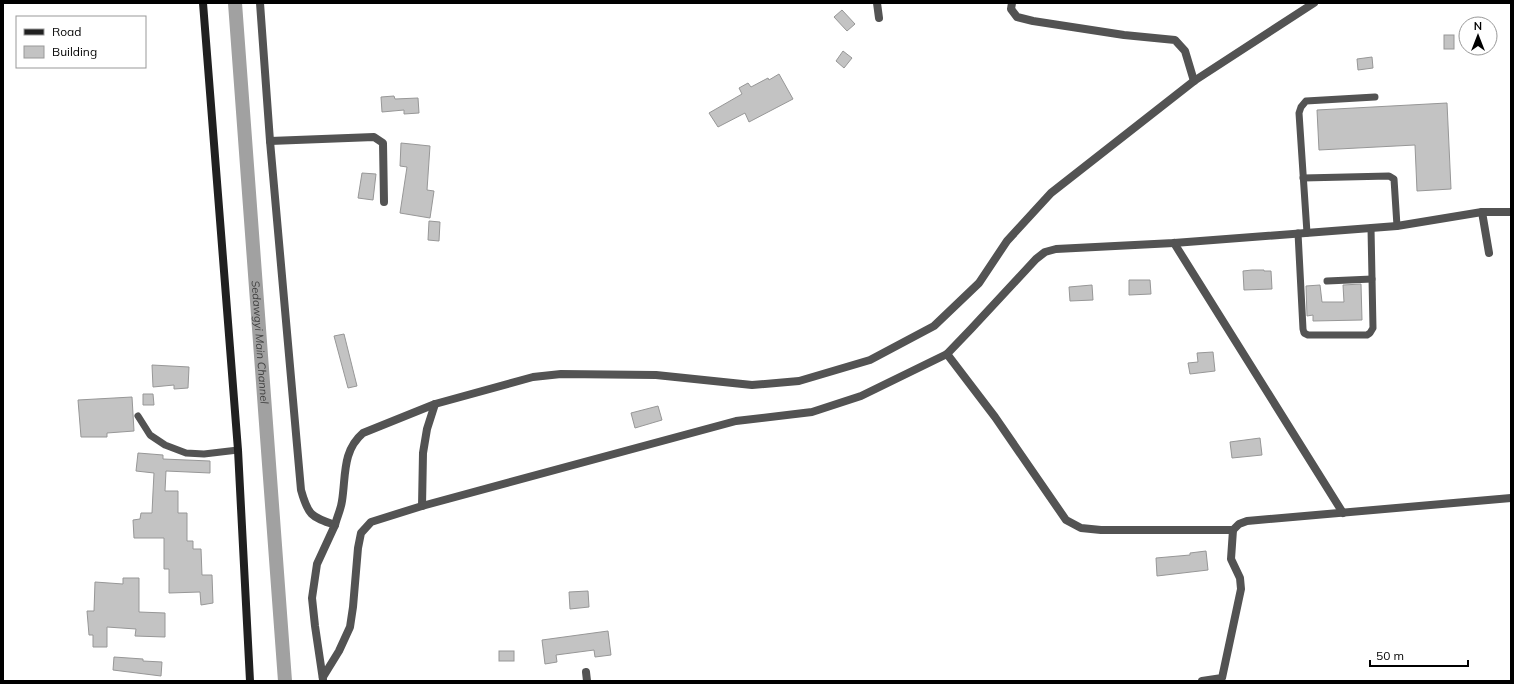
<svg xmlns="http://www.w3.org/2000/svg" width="1514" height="684" font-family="Mulish,sans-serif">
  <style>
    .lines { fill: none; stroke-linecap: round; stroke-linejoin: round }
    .canal { stroke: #a1a1a1; stroke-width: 14 }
    .building { fill: #c3c3c3; stroke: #979797 }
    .lane { stroke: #535353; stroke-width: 7 }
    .street { stroke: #535353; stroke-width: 8 }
    .secondary { stroke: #202020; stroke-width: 8 }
    .labels { text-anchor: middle; stroke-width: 3; stroke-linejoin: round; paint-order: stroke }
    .water-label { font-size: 11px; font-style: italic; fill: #424242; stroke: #fff }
  </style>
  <rect width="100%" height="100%" fill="#fff"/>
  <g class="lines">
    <path class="canal" id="s1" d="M235,3L285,681"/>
  </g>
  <g class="building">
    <polygon points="842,10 855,24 847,31 834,17"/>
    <rect x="1444" y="35" width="10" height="14"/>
    <polygon points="843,51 852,58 844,68 836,61"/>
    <polygon points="1372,57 1373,68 1358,70 1357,59"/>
    <polygon points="779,74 793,99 749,122 745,113 718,127 709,113 742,94 739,88 748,83 751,87 768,78 769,80"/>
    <polygon points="394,96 395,99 418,98 419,113 404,114 404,110 382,112 381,97"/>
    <polygon points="1447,103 1451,189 1417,191 1415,145 1319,150 1317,110"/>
    <polygon points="401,143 430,146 427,190 434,191 430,218 400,213 407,167 400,166"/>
    <polygon points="362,173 376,174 373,200 358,198"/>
    <polygon points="429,221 440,222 439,241 428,240"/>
    <polygon points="1252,270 1264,270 1264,271 1271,271 1272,289 1244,290 1243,271"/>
    <polygon points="1129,280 1150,280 1151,294 1129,295"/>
    <polygon points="1361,284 1362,320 1313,321 1313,315 1307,316 1306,286 1320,285 1322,302 1344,302 1343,285"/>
    <polygon points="1092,285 1093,300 1070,301 1069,287"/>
    <polygon points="344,334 357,386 348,388 334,336"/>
    <polygon points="1213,352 1215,371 1190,374 1188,363 1198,362 1197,353"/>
    <polygon points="152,365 189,367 188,388 174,389 174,385 153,387"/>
    <polygon points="143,394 153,394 154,405 143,405"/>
    <polygon points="132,397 134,431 107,433 107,437 81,437 78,400"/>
    <polygon points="658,406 662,420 635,428 631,413"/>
    <polygon points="1260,438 1262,455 1232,458 1230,442"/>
    <polygon points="138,453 163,455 163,459 210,461 210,473 166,471 165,491 178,491 178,513 187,513 187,541 193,541 193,549 201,549 202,575 212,575 213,603 201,605 200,592 169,593 169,569 164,569 164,538 134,538 133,520 140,519 141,513 152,513 153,492 154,473 136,471"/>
    <polygon points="1206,551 1208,570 1157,576 1156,558 1190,555 1190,553"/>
    <polygon points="123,578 139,578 139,612 165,613 165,637 135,636 136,629 107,627 107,647 93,647 93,635 89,635 87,611 94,611 95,582 123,584"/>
    <polygon points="588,591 589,607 570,609 569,592"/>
    <polygon points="608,631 611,655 595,657 594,650 556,655 557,662 545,664 542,640"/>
    <rect x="499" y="651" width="15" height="10"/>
    <polygon points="114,657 143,659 143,661 162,662 161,676 113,670"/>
  </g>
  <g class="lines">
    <g class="lane">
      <polyline points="1303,178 1389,176 1394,179 1397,226"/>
      <polyline points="1298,233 1303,329 1304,333 1308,335 1367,335 1370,333 1373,328 1371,228"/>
      <polyline points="1307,233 1299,113 1301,107 1306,101 1375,97"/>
      <polyline points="1327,281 1372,279"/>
      <polyline points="138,416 150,435 165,445 186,453 204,454 238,450"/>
    </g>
    <g class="street">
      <path d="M260,3L270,141L301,490C308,515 311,517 335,525L317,564L312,598L315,626L323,680"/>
      <polyline points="877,3 879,18"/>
      <polyline points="1012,3 1011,9 1017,17 1033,21 1124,35 1175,40 1185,51 1194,81"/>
      <polyline points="270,141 374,137 383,143 384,202"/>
      <polyline points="1482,212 1489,253"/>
      <polyline points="1174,243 1343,513"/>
      <polyline points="947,354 995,417 1066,520 1081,528 1101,530 1233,530"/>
      <polyline points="422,506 423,453 427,429 435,404"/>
      <path d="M335,525C337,517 341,509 342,501C346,476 342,451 363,433L435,404L533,377L561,374L656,375L752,385L799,381L870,360L934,326L979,283L1007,241L1051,193L1194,81L1314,3"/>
      <polyline points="586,672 587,681"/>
      <polyline points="323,677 339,651 350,627 353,607 358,548 361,533 371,522 422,506 736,421 812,412 861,396 947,354 971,329 1036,259 1045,252 1056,249 1174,243 1397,226 1482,212 1511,212"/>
      <polyline points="1202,681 1222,678 1241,589 1240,578 1231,559 1233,530 1239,524 1247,521 1511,498"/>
    </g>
    <polyline class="secondary" points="203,3 238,450 250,681"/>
  </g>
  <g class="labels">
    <g class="water-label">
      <text dy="4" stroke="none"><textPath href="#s1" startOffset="340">Sedawgyi Main Channel</textPath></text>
    </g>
  </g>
  <rect width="1514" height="684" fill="none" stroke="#000000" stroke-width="8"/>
  <rect x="16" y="16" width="130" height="52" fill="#ffffff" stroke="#999999"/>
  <rect x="24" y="29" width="20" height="6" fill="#202020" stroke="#999999"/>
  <text x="52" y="36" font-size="12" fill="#000000">Road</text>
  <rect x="24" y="46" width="20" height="12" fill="#c3c3c3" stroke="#999999"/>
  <text x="52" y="56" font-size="12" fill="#000000">Building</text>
  <g transform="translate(1478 36)"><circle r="19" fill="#ffffff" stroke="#999999"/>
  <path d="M0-3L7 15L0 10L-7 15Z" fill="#000000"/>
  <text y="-6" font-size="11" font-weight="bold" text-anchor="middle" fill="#000000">N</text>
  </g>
  <path d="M1370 660v6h98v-6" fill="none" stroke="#000000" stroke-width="2"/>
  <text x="1376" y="660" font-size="12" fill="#000000" stroke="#ffffff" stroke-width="3" paint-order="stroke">50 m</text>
</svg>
